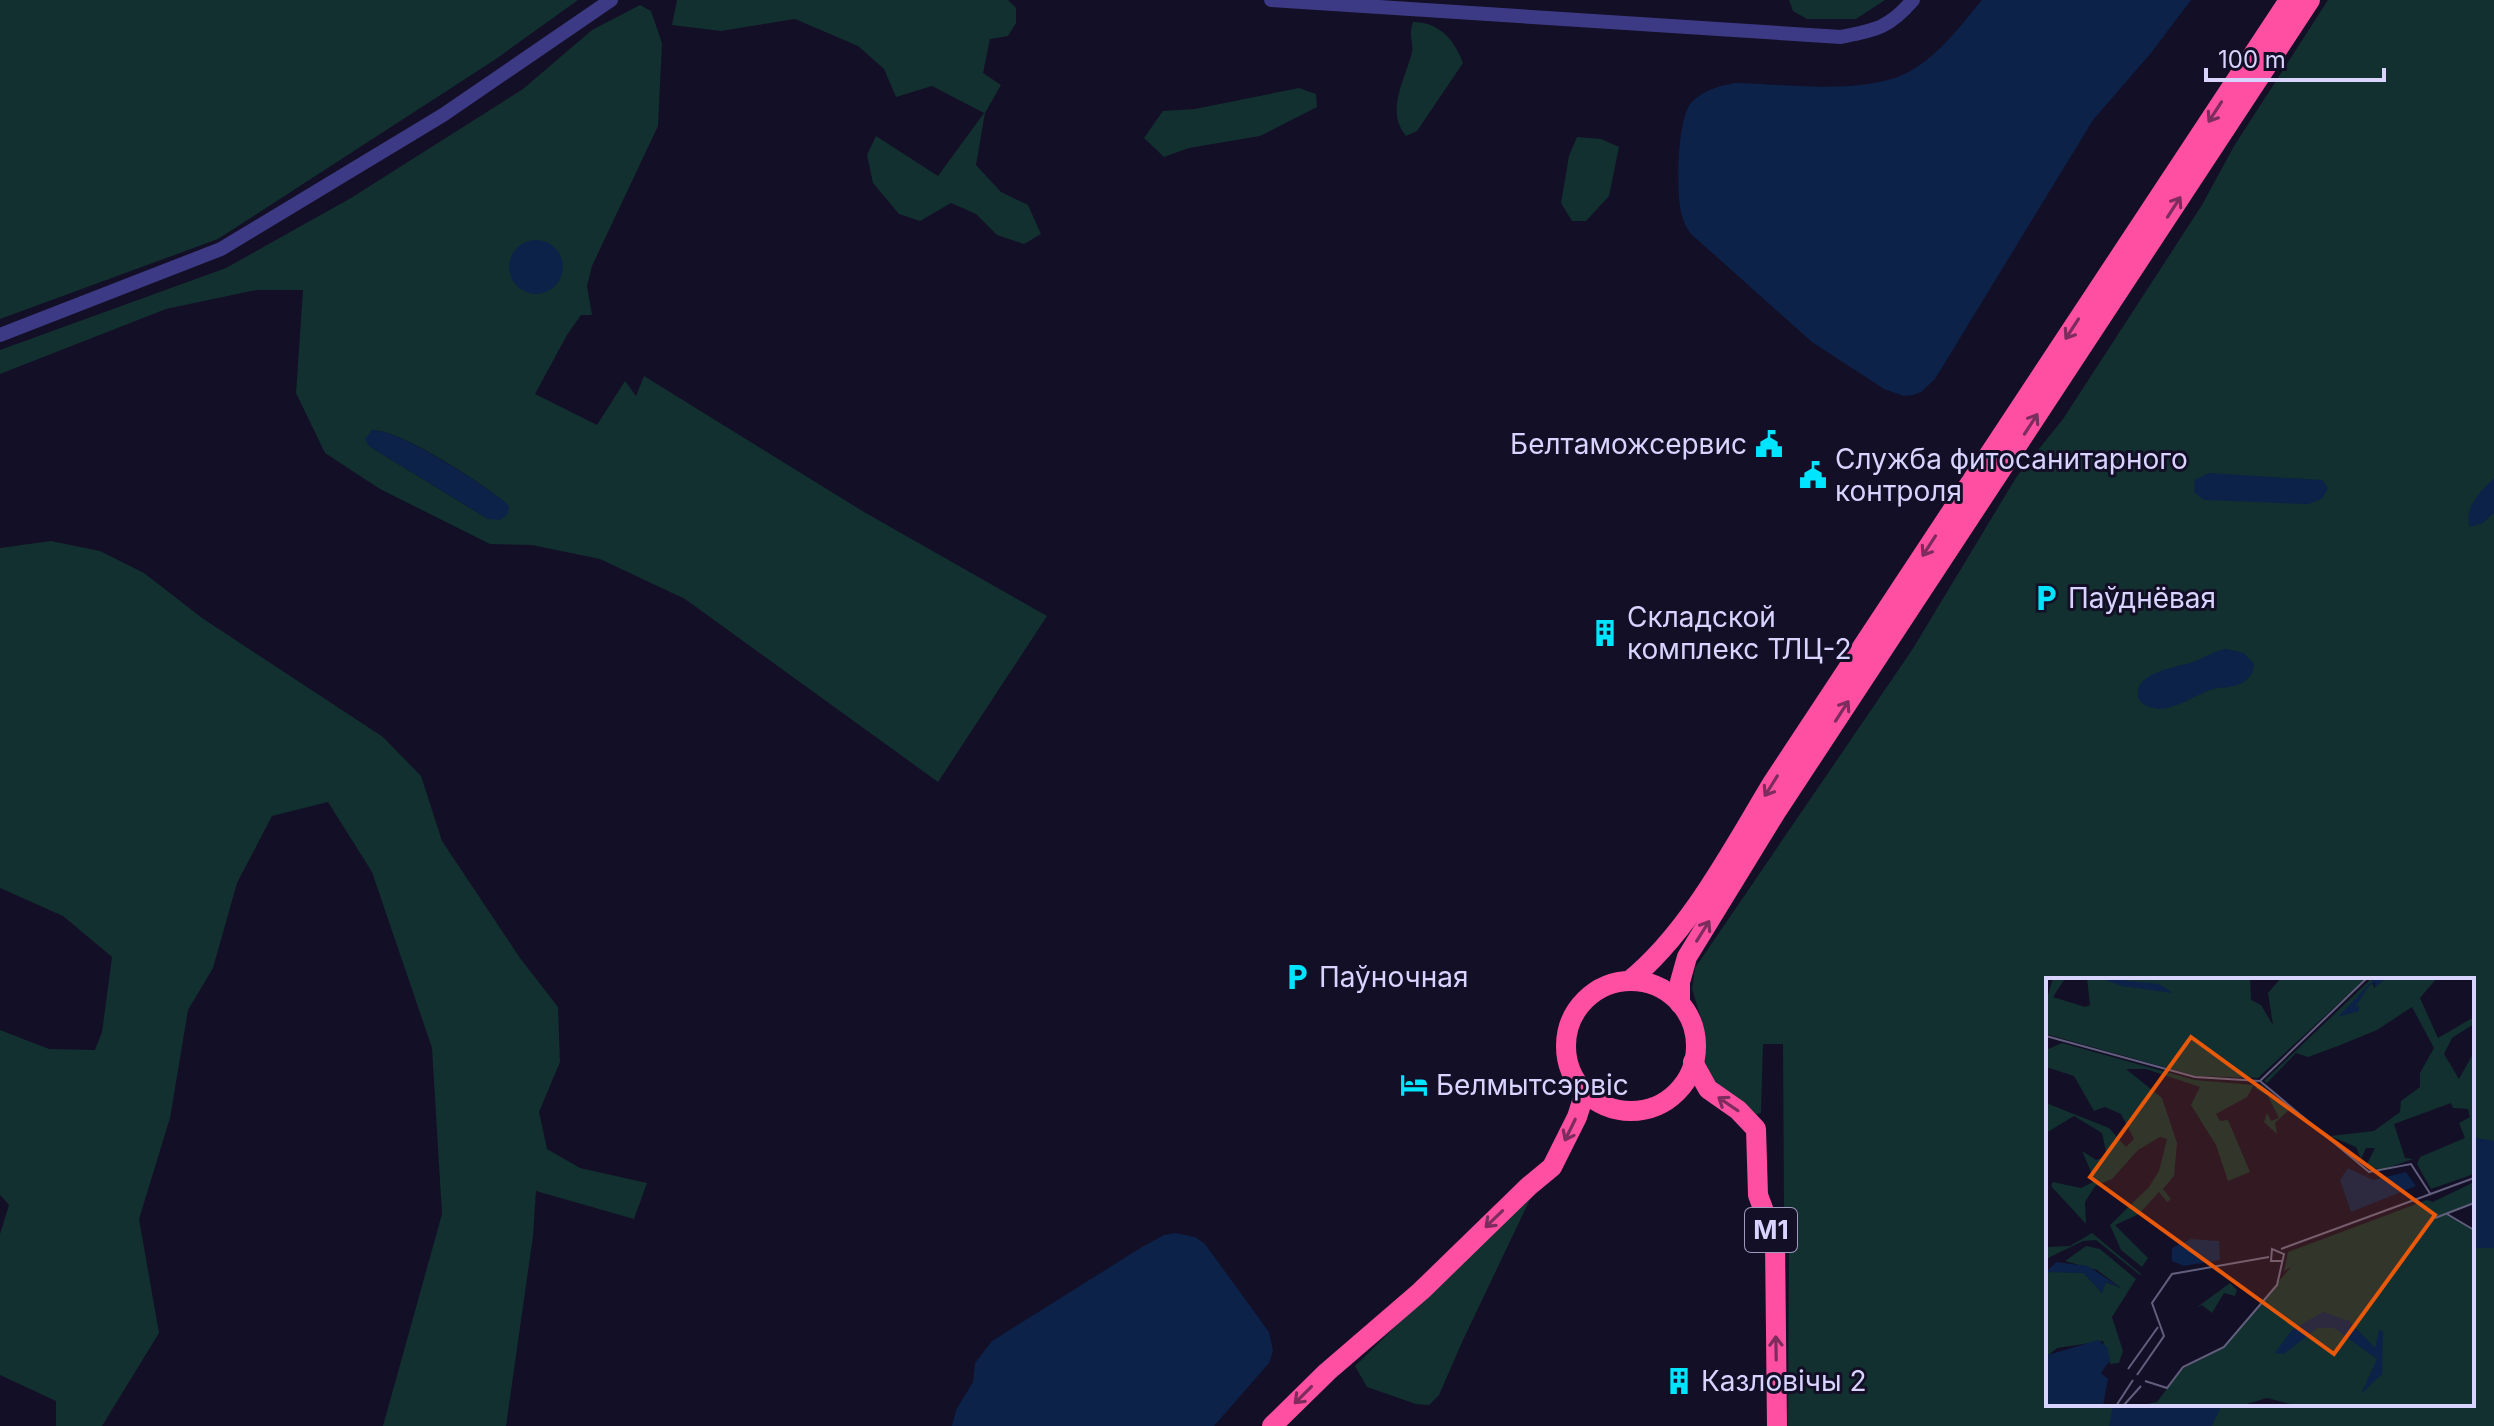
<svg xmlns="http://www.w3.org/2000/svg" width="2494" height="1426" font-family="Inter,sans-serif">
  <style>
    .green { fill: #12302f; fill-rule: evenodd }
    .water { fill: #0c2248 }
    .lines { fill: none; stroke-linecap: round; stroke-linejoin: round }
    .minor { stroke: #3d3a85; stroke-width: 14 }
    .highway { stroke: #ff4fa3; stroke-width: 20 }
    .oneway { stroke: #7d2c5e }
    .labels { text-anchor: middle; stroke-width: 6; stroke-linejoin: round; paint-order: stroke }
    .shield { fill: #130f26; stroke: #9e99be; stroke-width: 2 }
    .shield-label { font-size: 26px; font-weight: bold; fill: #d9d4ff }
    .poi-label { font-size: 28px; fill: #d9d4ff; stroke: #130f26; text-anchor: start }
    .inset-road { fill: none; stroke: #625e7d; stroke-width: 2 }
    .view { fill: #e8590c; fill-opacity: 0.15; stroke: #e8590c; stroke-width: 4 }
    .inset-edge { fill: none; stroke: #d9d4ff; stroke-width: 4 }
  </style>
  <rect width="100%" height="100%" fill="#130f26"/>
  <g class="green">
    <polygon points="0,0 578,0 496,59 218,239 0,319"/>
    <polygon points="677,0 1008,0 1016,8 1016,23 1008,36 990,39 983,73 1001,85 985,113 976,165 1001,192 1028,205 1041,234 1024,244 997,235 976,214 951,203 920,221 899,214 873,183 867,155 876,136 938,176 984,113 932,86 896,97 884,69 858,46 795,19 721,31 672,25"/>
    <polygon points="1789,0 1885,0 1856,19 1807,19 1793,11"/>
    <path d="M2328,0H2494V1426H1788L1789,1252L1784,1211L1783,1044H1763L1761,1113L1754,1115L1727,1097L1704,1068L1703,1025L1692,989L1695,968L1912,650L2017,476L2063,419L2202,205L2234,146ZM2048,980H2472V1404H2048Z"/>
    <path d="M640,5L651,11L662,43L658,126L592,266L587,286L592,315H581L567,335L535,394L597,425L625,381L636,396L644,376L864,512L1047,616L938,782L685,599L600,559L532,545L490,544L380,489L325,453L296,393L303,290H256L166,309L0,374V350L226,268L351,198L523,89L592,30ZM372,430C403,431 478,481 505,502L488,519L369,446Z"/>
    <path d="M1413,22C1439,22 1454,39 1463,63L1417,131L1406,136C1385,110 1405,81 1412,52C1414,41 1408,37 1413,22Z"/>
    <polygon points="1299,88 1316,94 1317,107 1260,136 1189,148 1164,157 1144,138 1163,111 1195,109"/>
    <polygon points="1577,137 1601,139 1619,147 1609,196 1586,221 1572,221 1561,203 1569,156"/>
    <polygon points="51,541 100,551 144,573 202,618 383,737 421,776 442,841 520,958 558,1007 560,1062 539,1112 547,1149 580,1168 647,1183 634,1219 536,1191 533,1236 506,1426 383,1426 442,1214 432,1048 372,872 328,802 272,816 237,883 213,968 188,1010 170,1118 139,1219 159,1333 102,1426 56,1426 56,1401 0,1375 0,1234 9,1205 0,1195 0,1030 49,1049 95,1050 102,1032 112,957 63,916 0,888 0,548"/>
    <polygon points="1534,1191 1463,1340 1439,1395 1429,1405 1416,1404 1367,1387 1355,1366"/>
  </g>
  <g class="water">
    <path d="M1982,0H2191L2151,53L2093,120L1935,379L1921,392L1913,395L1904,396L1884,389L1812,342L1691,234C1686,227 1683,221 1681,212C1676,191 1677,120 1691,103C1703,90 1719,86 1735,83C1785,84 1870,96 1912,70C1941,53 1961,25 1982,0Z"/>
    <circle cx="536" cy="267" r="27"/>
    <path d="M372,430C402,431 479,482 505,502L509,506L508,514L500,520L488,519L369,446L365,439Z"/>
    <polygon points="2209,473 2322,480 2328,488 2322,499 2308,504 2204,500 2194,492 2195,480"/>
    <path d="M2494,478V513L2483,523L2470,527C2462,509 2482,490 2494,478Z"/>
    <path d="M2227,649L2244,653L2254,664C2253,674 2249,680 2240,684C2231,688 2220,687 2210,690C2191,697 2165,717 2145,705C2141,703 2138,699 2138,695C2135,672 2178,667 2193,662C2205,658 2214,650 2227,649Z"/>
    <polygon points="2472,1137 2494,1141 2494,1248 2472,1248"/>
    <polygon points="1175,1233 1195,1237 1205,1244 1269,1332 1273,1351 1269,1363 1214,1426 952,1426 956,1410 973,1382 975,1363 992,1341 1142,1247 1164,1235"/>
    <polygon points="2113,1404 2222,1404 2212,1426 2109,1426"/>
  </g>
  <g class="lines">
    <g class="minor">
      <path d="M1271,0L1841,37C1876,30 1889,28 1913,0"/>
      <polyline points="0,335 221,249 443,115 611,0"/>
    </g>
    <g class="highway">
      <path d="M1629,981C1689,933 1733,848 1773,782L2289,0"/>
      <circle cx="1631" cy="1046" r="65"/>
      <polyline points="1680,1004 1680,982 1687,957 1776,812 2310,0"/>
      <polyline points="1693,1062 1708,1089 1738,1110 1756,1129 1758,1195 1775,1241 1777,1426"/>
      <polyline points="1272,1426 1327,1372 1421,1291 1529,1186 1552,1167 1577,1117 1585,1092"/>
    </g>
  </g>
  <defs><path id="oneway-shaft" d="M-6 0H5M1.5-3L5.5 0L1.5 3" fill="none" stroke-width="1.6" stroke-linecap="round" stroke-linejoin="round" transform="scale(2)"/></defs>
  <g class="oneway">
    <use href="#oneway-shaft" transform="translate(2215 112) rotate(123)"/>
    <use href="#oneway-shaft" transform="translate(2174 207) rotate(-57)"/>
    <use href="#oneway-shaft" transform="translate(2072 329) rotate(123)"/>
    <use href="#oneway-shaft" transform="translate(2031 424) rotate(-57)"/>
    <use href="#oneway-shaft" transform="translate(1929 546) rotate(123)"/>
    <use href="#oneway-shaft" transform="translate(1842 711) rotate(-57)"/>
    <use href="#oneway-shaft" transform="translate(1771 786) rotate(122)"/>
    <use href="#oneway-shaft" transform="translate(1703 931) rotate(-58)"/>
    <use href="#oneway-shaft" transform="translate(1728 1104) rotate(-146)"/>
    <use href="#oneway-shaft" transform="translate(1570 1130) rotate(116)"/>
    <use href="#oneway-shaft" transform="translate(1494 1219) rotate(136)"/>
    <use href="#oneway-shaft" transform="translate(1776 1348) rotate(-91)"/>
    <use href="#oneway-shaft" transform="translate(1303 1395) rotate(135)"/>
  </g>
  <defs>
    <g id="civic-bare" transform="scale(2.16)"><path d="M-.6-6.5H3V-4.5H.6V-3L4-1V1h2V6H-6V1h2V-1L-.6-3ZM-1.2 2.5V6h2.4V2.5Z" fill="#00e5ff" stroke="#130f26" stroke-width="2.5" paint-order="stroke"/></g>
    <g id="parking-bare" transform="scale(2.16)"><path d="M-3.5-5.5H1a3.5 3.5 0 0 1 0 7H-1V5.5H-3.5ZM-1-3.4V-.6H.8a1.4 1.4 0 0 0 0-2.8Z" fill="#00e5ff" stroke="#130f26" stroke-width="2.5" paint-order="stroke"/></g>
    <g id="building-bare" transform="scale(2.16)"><path d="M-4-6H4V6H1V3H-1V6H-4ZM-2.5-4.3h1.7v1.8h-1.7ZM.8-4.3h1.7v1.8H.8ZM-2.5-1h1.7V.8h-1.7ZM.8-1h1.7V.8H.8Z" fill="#00e5ff" stroke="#130f26" stroke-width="2.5" paint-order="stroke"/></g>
    <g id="hotel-bare" transform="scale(2.16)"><path d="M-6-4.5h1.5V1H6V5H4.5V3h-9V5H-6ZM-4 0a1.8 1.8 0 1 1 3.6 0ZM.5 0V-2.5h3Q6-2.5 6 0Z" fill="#00e5ff" stroke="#130f26" stroke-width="2.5" paint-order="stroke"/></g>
  </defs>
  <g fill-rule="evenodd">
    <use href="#civic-bare" x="1769" y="444"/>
    <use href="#civic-bare" x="1813" y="475"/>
    <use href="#parking-bare" x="2046" y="598"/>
    <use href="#building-bare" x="1605" y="633"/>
    <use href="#parking-bare" x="1297" y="977"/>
    <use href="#hotel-bare" x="1414" y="1085"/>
    <use href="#building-bare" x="1679" y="1381"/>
  </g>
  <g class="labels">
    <rect class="shield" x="1745" y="1208" width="52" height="44" rx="6"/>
    <g class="shield-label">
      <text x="1771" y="1239">М1</text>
    </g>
    <g class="poi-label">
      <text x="1747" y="454" text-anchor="end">Белтаможсервис</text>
      <text x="1835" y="469">Служба фитосанитарного<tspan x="1835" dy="32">контроля</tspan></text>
      <text x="2068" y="608">Паўднёвая</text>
      <text x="1627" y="627">Складской<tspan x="1627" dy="32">комплекс ТЛЦ-2</tspan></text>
      <text x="1319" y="987">Паўночная</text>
      <text x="1436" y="1095">Белмытсэрвіс</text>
      <text x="1701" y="1391">Казловічы 2</text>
    </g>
  </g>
  <g transform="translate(2046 978)">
    <rect width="428" height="428" fill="#130f26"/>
    <path d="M7,0L18,2L7,19L39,29L44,27L41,0H204L205,22L215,27L227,47L222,15L235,0H320L212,100L150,98L0,56V24ZM326,0L328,10L339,0H391L374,20L392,60L428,39V46L406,60L398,76L413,101L428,74V196L385,211L371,186L374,179L419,160L413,145L424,139L422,131L407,130L405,125L348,146L359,180L367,181L336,192L320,188L329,170H320L315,181L310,169L284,158L328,153L354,134L355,123L374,109V95L388,70L366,29L331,52L292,68L262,79L250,75L221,105L218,103ZM16,65L149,102L208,107L201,119L170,136L174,143L182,142L204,194L182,203L170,167L145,127L154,109L100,91H80L116,120L131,165L128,198L117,211L125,221L121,224L113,214L93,236L69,247L102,280L96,289L75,272L64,247L103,209L113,193L121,161L114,159L92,172L66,201L49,208L39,224L40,246L5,208L7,204L35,210L49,203L36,173L50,182L61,178L56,155L28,138L0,155V125L63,150L80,169L88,161L75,136L59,129L48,133L28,98L0,89V72ZM215,106L244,131L229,145L231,156L218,144L221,135L225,143L233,140L222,118L209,110ZM428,204V225L400,236L428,253V428H252L221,420L194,428H91L111,424L136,391L175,371L245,289L238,293L242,274L381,222L387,224ZM46,255L95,296L94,297L50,262L37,263L0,281V264L2,269L24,268ZM40,268L54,271L90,301L66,339L77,373L73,385L64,386L57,363L11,370L0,379V293L38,295L56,315L59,304L75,310L51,292L19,283ZM184,305L191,312L189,318L178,315L166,335L156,327L150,330Z" fill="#12302f"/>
    <path d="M55,0L113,6L127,15L75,8ZM329,0H339L329,10V4L323,8L308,31L313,27V33L292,39ZM302,190L327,202L360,194L370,208L305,234L294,202ZM145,261L173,263L174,282L138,288L126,283V270ZM10,284L42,288L75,310L60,304L56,315L38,295L0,294ZM277,334L303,343L329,370L333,352L337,353L336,396L315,416L331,381L288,350H271L238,376L229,375L246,352ZM52,362L61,369L64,382L55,395L62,401L57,428H0L2,377Z" fill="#0c2248"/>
    <path class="inset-road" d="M0,58L149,99L214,103L323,194L365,186L385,217M214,103L321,0M401,236L428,252M389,240L428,225M235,271L428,200M82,391L112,349M91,397L118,358L106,325L126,296L223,279M99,403L121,410L137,389L178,369L231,307L238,276L226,271L225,283H236M70,428L87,402M77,428L95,408"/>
    <path class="view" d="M145,59L389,237L288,376L44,199Z"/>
    <rect width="428" height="428" class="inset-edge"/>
  </g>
  <path d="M2206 68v12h178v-12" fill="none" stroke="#d9d4ff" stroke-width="4"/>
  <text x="2218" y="68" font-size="24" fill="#d9d4ff" stroke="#130f26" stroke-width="6" paint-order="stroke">100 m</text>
</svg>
